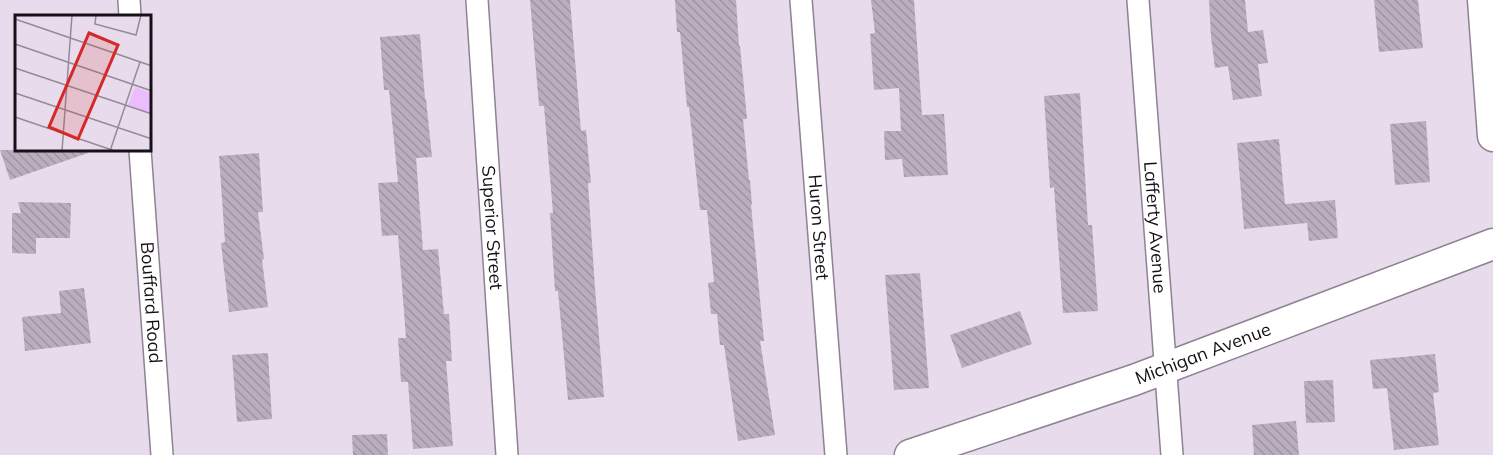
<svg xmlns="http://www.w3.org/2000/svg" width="1493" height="455" font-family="Mulish,sans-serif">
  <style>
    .building { fill: url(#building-back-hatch) }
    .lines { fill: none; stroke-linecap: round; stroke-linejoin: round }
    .street-casing { stroke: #8e8392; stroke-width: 24 }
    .secondary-casing { stroke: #8e8392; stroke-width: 33 }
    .street { stroke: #fff; stroke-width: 21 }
    .secondary { stroke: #fff; stroke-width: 30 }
    .labels { text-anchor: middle; stroke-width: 5; stroke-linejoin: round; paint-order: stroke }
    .street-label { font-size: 18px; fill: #151117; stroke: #fff }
    .inset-road { fill: none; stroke: #948b97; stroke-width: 1.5 }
    .view { fill: #d62828; fill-opacity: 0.15; stroke: #d62828; stroke-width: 3 }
    .inset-edge { fill: none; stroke: #151117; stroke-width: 3 }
  </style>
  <defs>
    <pattern id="building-back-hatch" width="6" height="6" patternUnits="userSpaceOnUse" patternTransform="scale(1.5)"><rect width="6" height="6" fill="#b9aebd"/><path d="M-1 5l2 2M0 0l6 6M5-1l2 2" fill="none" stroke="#9e95a2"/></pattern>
  </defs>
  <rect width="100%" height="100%" fill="#e8dcec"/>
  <g class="building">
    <polygon points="530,0 570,0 581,131 586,130 591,183 588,183 595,288 604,397 568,400 558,291 555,291 550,213 553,213 544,106 539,106"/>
    <polygon points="675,0 736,0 739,46 740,46 747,119 743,119 749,180 750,180 752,205 751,205 764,341 760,341 775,435 738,441 724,345 720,345 717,314 711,314 708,283 714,282 707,210 700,210 689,107 687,107 680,32 677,32"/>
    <polygon points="871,0 914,0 922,115 944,114 948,175 904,177 902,159 885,160 884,131 901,131 899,88 874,90 870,34 875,33"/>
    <polygon points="1209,0 1245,0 1248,32 1263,30 1268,63 1258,64 1262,96 1233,100 1228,66 1215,68 1211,37"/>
    <polygon points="1374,0 1418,0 1423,48 1379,52"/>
    <polygon points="420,34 425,99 426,99 432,157 416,158 423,250 438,249 444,314 449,314 452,361 446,361 453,446 413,449 408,382 401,382 398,338 406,338 398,235 382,236 378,183 398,182 389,90 384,90 380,37"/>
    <polygon points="1080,93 1088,225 1092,225 1098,311 1063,313 1054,187 1050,188 1044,96"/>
    <polygon points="1426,121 1430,182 1395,185 1390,124"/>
    <polygon points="1279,139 1285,204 1335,200 1338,238 1309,241 1307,223 1244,229 1237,143"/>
    <polygon points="0,150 87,150 88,153 10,180"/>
    <polygon points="259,153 263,212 258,212 264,259 262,260 268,307 229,312 221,243 225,242 219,156"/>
    <polygon points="18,202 71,203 70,238 36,238 36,254 12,253 12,213 21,213"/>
    <polygon points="920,273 929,388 894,390 885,275"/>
    <polygon points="84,288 91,343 25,351 22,317 61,313 59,291"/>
    <polygon points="1020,311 1032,344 962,368 950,335"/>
    <polygon points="268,353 272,419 237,422 232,355"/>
    <polygon points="1435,354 1439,392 1433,393 1439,445 1394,450 1387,388 1373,389 1370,360"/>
    <polygon points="1333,380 1335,422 1306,423 1304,381"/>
    <polygon points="1296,421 1299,455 1254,455 1252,425"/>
    <polygon points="387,434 388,455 353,455 352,435"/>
  </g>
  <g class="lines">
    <g class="street-casing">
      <g id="street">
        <polyline points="129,0 130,16"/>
        <path id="s1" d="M477,0L507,455"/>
        <path id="s2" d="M801,0L836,455"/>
        <path id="s3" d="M1138,0L1172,455"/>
        <path id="s4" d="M140,150L162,455"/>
      </g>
    </g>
    <g class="secondary-casing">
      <g id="secondary">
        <polyline points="1483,0 1493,136"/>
        <path id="s5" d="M910,455L1134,380L1493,244"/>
      </g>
    </g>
    <use href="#street" class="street"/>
    <use href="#secondary" class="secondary"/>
  </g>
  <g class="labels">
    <g class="street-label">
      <text dy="6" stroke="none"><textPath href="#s2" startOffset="228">Huron Street</textPath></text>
      <text dy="6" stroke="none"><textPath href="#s1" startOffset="228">Superior Street</textPath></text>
      <text dy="6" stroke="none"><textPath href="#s3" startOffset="228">Lafferty Avenue</textPath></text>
      <text dy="6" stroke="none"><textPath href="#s4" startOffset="153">Bouffard Road</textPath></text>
      <text dy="6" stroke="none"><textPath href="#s5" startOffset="310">Michigan Avenue</textPath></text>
    </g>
  </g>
  <g transform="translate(15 15)">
    <rect width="136" height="136" fill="#e8dcec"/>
    <path d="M120,72L136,78V98L113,90Z" fill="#edbcfe"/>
    <path class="inset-road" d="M81,0L80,9L121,20L126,0M0,4L137,51M0,29L137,76M0,53L137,99M0,78L137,124M0,102L100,136M47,136L57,0M95,136L125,47"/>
    <path class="view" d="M74,18L103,30L63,124L34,112Z"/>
    <rect width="136" height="136" class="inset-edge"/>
  </g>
</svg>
